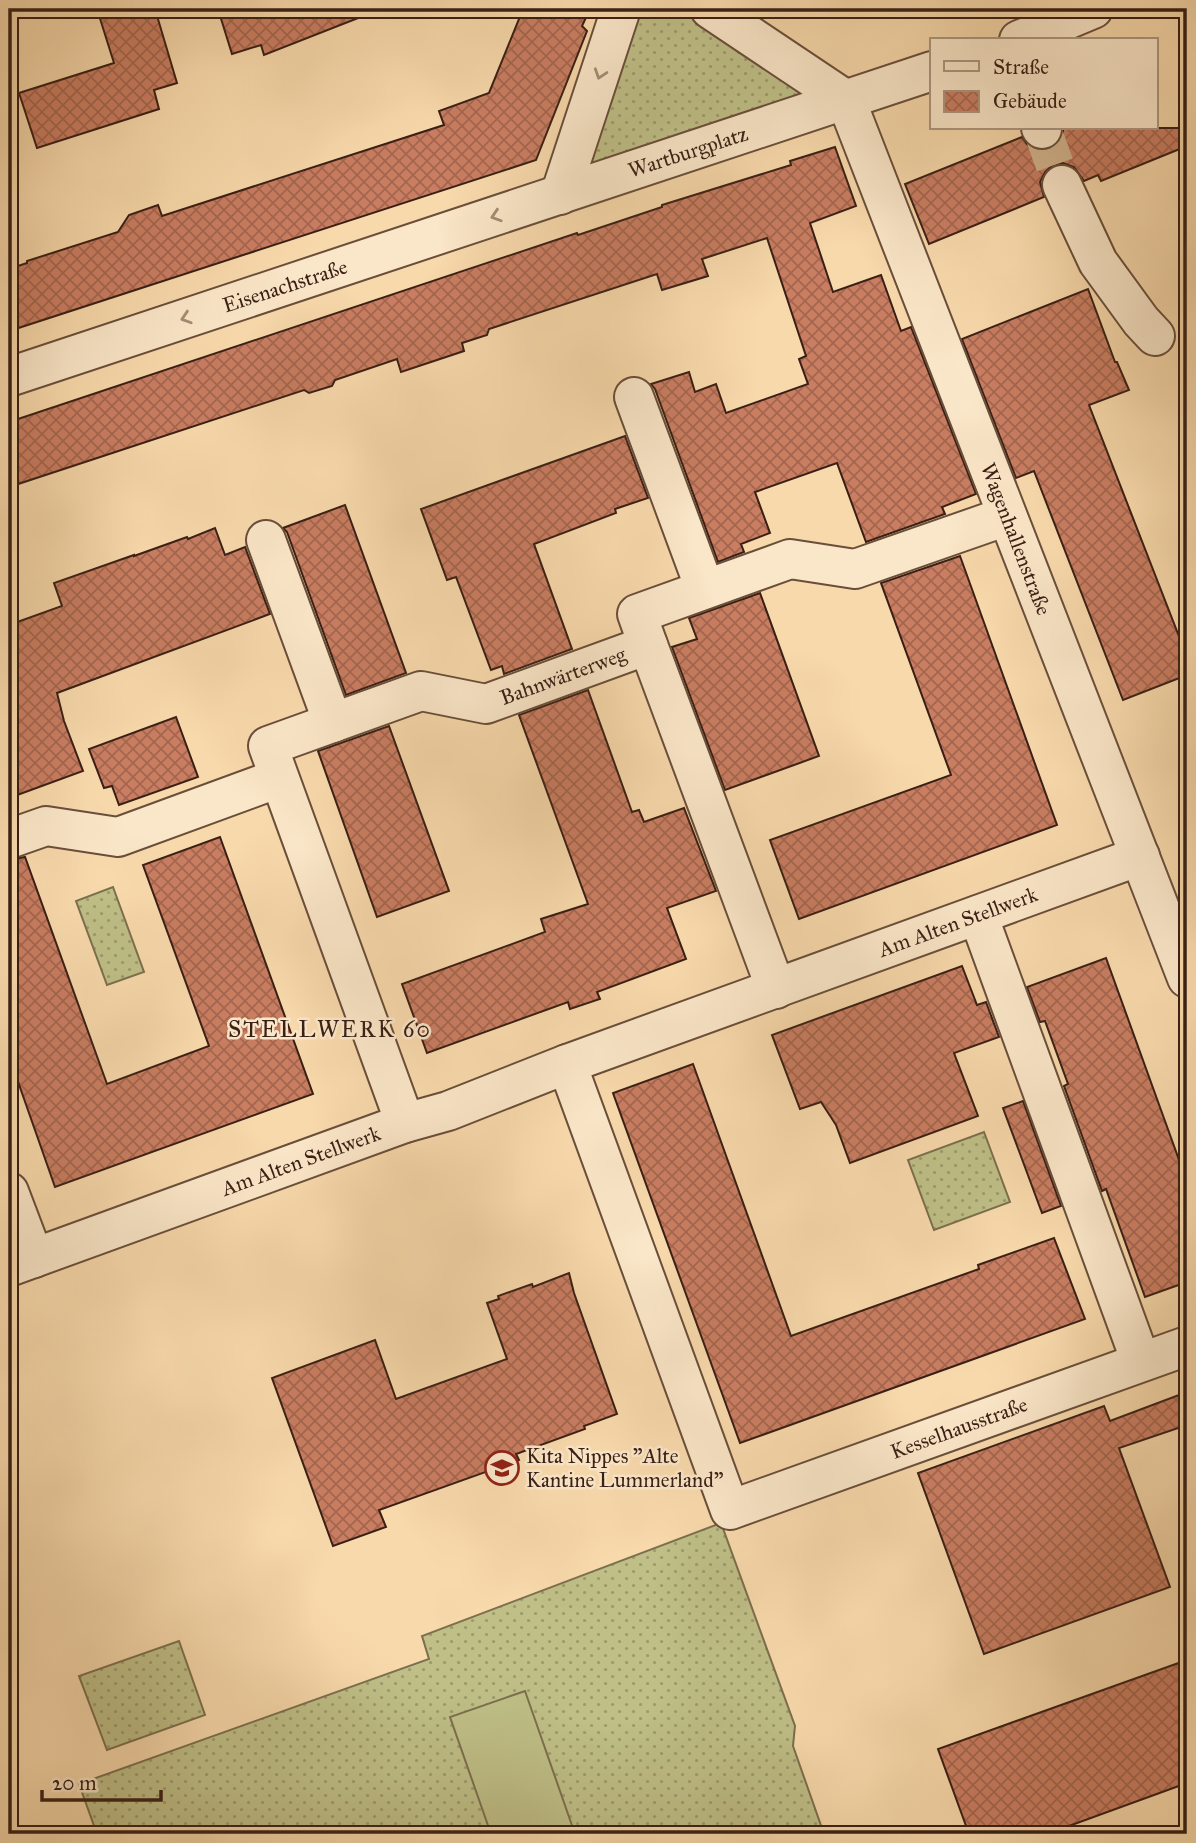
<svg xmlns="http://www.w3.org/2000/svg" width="1196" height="1843" font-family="'IM FELL Great Primer',serif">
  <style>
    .grass { fill: url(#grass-dots); stroke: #7c6f4e; stroke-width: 2 }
    .pitch { fill: #bfbf87; stroke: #7c6f4e; stroke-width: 2 }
    .building { fill: url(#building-cross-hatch); stroke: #391f15; stroke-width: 2 }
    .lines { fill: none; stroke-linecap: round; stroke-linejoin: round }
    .street-tunnel { stroke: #d2b48d; stroke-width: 38; stroke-dasharray: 38 19; stroke-linecap: butt }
    .street-casing { stroke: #694e3a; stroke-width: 42 }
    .street { stroke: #fae6c8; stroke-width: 38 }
    .oneway { stroke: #a38c77 }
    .labels { text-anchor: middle; stroke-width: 5; stroke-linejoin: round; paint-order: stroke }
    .street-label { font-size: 21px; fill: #391f15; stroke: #fae6c8 }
    .poi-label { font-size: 21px; fill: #391f15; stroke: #fae6c8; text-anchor: start }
    .neighbourhood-label { font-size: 23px; letter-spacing: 2px; fill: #391f15; stroke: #fae6c8 }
  </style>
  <defs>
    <pattern id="grass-dots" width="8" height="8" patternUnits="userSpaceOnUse" patternTransform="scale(1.75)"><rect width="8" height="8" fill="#bfbf87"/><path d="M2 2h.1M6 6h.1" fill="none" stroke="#9c9b6d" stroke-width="1.8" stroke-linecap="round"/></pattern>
    <pattern id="building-cross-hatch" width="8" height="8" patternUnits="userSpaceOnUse" patternTransform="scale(1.75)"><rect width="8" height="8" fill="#c97d61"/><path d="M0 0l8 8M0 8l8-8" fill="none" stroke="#a4664f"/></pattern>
  </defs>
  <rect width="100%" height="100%" fill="#f8d9ab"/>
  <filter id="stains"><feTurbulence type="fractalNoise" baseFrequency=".00286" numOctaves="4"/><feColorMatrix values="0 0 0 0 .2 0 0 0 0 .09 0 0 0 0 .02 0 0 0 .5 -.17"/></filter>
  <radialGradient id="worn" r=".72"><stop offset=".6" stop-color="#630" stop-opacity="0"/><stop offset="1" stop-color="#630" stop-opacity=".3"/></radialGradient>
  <g class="grass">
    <polygon points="638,9 683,9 808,97 583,172"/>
    <polygon points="113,887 144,972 107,985 76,901"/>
    <polygon points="984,1132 1010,1202 934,1230 908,1160"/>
    <polygon points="721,1523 795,1726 793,1746 824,1834 97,1834 79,1784 429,1659 422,1636"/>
    <polygon points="179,1641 205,1715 107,1750 79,1676"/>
  </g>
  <polygon class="pitch" points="525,1691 575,1834 491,1834 450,1717"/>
  <g class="building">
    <polygon points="97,9 155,9 177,83 154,90 159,109 37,148 19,93 114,63"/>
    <polygon points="218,9 376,9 376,11 264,55 261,45 232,54"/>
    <polygon points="523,9 590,9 582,26 587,31 536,160 9,331 9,269 27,263 27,261 118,232 129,215 158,205 162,216 444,125 439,111 489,93"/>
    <polygon points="1063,128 1187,128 1187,146 1101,181 1098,175 1084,181 1074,167 1063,163 1053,165 1045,172 1040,182 1044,197 929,244 905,184 1022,137 1027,144 1036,150 1048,150 1058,144 1063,135"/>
    <polygon points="835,147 856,206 810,223 833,292 881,275 901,331 911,327 976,494 942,507 945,514 866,542 837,463 755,492 770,533 741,544 744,552 718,562 655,389 651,384 689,372 695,392 716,384 726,413 808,384 799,359 806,356 767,238 702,259 708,276 662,290 657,274 489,329 487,335 462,343 464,351 401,372 397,359 335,380 332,386 309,393 304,390 15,485 15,483 9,485 9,422 577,233 578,235 662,207 662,205 791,165 790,161"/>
    <polygon points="1088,289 1115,362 1117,362 1129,390 1089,405 1187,657 1187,675 1123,700 1034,471 1016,478 962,339"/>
    <polygon points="625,436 648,498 615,509 616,513 534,544 572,649 504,674 502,666 491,670 456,577 447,580 421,509"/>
    <polygon points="345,505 406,673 346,695 287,532 283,528"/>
    <polygon points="215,528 225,555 245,547 270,614 57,693 64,721 83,771 9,798 9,625 62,606 54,583 134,555 134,556 187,537 188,539"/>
    <polygon points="960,556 1057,825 799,919 770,840 951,775 881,583"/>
    <polygon points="760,593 819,756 725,790 672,647 697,639 689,618"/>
    <polygon points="588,690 632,812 639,810 644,822 684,808 716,891 667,908 686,959 597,992 600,999 570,1009 568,1002 427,1053 402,984 545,932 541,919 588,904 519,715"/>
    <polygon points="176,717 198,777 119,805 112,786 104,788 89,749"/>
    <polygon points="389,726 449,891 377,917 318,751"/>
    <polygon points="220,837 313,1094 55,1187 9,1056 9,860 25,857 107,1084 209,1046 143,865"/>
    <polygon points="1106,958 1187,1182 1187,1282 1145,1297 1106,1189 1102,1191 1064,1086 1068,1084 1045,1021 1040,1022 1027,987"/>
    <polygon points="962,966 977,1005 986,1002 999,1037 954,1053 978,1116 850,1163 836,1125 821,1102 800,1109 772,1035"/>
    <polygon points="693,1064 791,1336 979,1269 978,1265 1054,1238 1085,1319 740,1443 613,1093"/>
    <polygon points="1023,1101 1061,1206 1042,1213 1003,1108"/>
    <polygon points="569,1273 574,1293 617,1414 584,1426 585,1429 516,1454 519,1460 379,1510 386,1527 333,1546 272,1378 375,1340 396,1399 507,1359 487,1303 499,1299 498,1296 532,1284 533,1287"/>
    <polygon points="1187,1392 1187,1425 1119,1448 1170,1587 984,1654 918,1473 1104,1406 1110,1421"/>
    <polygon points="1187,1660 1187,1783 1047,1834 969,1834 938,1749"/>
  </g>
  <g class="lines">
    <polyline class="street-tunnel" points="1042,129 1062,185"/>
    <g class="street-casing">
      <g id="street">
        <polyline points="710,9 846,100"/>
        <polyline points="1019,40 1093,9"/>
        <polyline points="846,100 1187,978"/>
        <polyline points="1041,128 1042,129"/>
        <polyline points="1062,185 1098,262 1141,321 1155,336"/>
        <polyline points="560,195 621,9"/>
        <polyline points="9,377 932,71"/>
        <polyline points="634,397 705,589"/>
        <polyline points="266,540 333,723"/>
        <polyline points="648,645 776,989"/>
        <polyline points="9,839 46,826 118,837 279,778"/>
        <polyline points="978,915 1141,1362"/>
        <polyline points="567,1064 730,1510 1187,1346"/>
        <polyline points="405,1123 268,746 421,691 486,704 648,645 637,614 790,559 855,569 1007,516"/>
        <polyline points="9,1192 34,1258"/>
        <polyline points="9,1267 405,1123 448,1111 567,1064 1140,856"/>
      </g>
    </g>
    <use href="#street" class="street"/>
  </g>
  <defs><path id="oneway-chevron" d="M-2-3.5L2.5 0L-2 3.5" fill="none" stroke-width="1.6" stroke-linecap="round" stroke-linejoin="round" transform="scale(1.75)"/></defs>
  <g class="oneway">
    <use href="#oneway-chevron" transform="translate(600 74) rotate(108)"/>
    <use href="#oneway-chevron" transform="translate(496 216) rotate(162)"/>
    <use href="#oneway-chevron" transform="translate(186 318) rotate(162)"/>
  </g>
  <defs>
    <g id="school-ring" transform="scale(1.75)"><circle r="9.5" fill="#fae6c8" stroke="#8f2418" stroke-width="1.5"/><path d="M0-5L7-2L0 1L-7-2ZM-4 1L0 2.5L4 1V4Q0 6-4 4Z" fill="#8f2418"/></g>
  </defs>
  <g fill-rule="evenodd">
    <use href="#school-ring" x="502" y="1468"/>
  </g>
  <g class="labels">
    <g class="street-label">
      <text transform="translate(688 152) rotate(-18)" y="7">Wartburgplatz</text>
      <text transform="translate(285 286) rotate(-18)" y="7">Eisenachstraße</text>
      <text transform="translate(1016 539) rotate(69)" y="7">Wagenhallenstraße</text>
      <text transform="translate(563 676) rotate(-20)" y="7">Bahnwärterweg</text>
      <text transform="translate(958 922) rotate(-20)" y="7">Am Alten Stellwerk</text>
      <text transform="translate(301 1161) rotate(-20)" y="7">Am Alten Stellwerk</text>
      <text transform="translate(959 1428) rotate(-20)" y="7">Kesselhausstraße</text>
    </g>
    <g class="poi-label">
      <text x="526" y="1463">Kita Nippes "Alte<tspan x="526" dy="24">Kantine Lummerland"</tspan></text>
    </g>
    <g class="neighbourhood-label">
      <text x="330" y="1037">STELLWERK 60</text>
    </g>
  </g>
  <rect width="1196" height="1843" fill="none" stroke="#f8d9ab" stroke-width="35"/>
  <rect x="10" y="10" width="1175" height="1822" fill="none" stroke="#391f15" stroke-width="3.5"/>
  <rect x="18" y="18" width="1161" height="1808" fill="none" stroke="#391f15" stroke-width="2"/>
  <rect x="930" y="38" width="228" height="91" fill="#fae6c8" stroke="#ad9680" stroke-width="2"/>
  <rect x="944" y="61" width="35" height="10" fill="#fae6c8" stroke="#ad9680" stroke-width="2"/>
  <text x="993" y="74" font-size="21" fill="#391f15">Straße</text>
  <rect x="944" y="91" width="35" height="21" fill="url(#building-cross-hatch)" stroke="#ad9680" stroke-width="2"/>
  <text x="993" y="108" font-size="21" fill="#391f15">Gebäude</text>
  <path d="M42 1790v10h119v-10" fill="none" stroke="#391f15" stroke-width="3.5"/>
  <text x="52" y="1790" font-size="21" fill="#391f15" stroke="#fae6c8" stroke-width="5" paint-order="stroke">20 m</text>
  <rect width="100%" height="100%" filter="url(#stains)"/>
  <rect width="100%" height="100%" fill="url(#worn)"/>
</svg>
